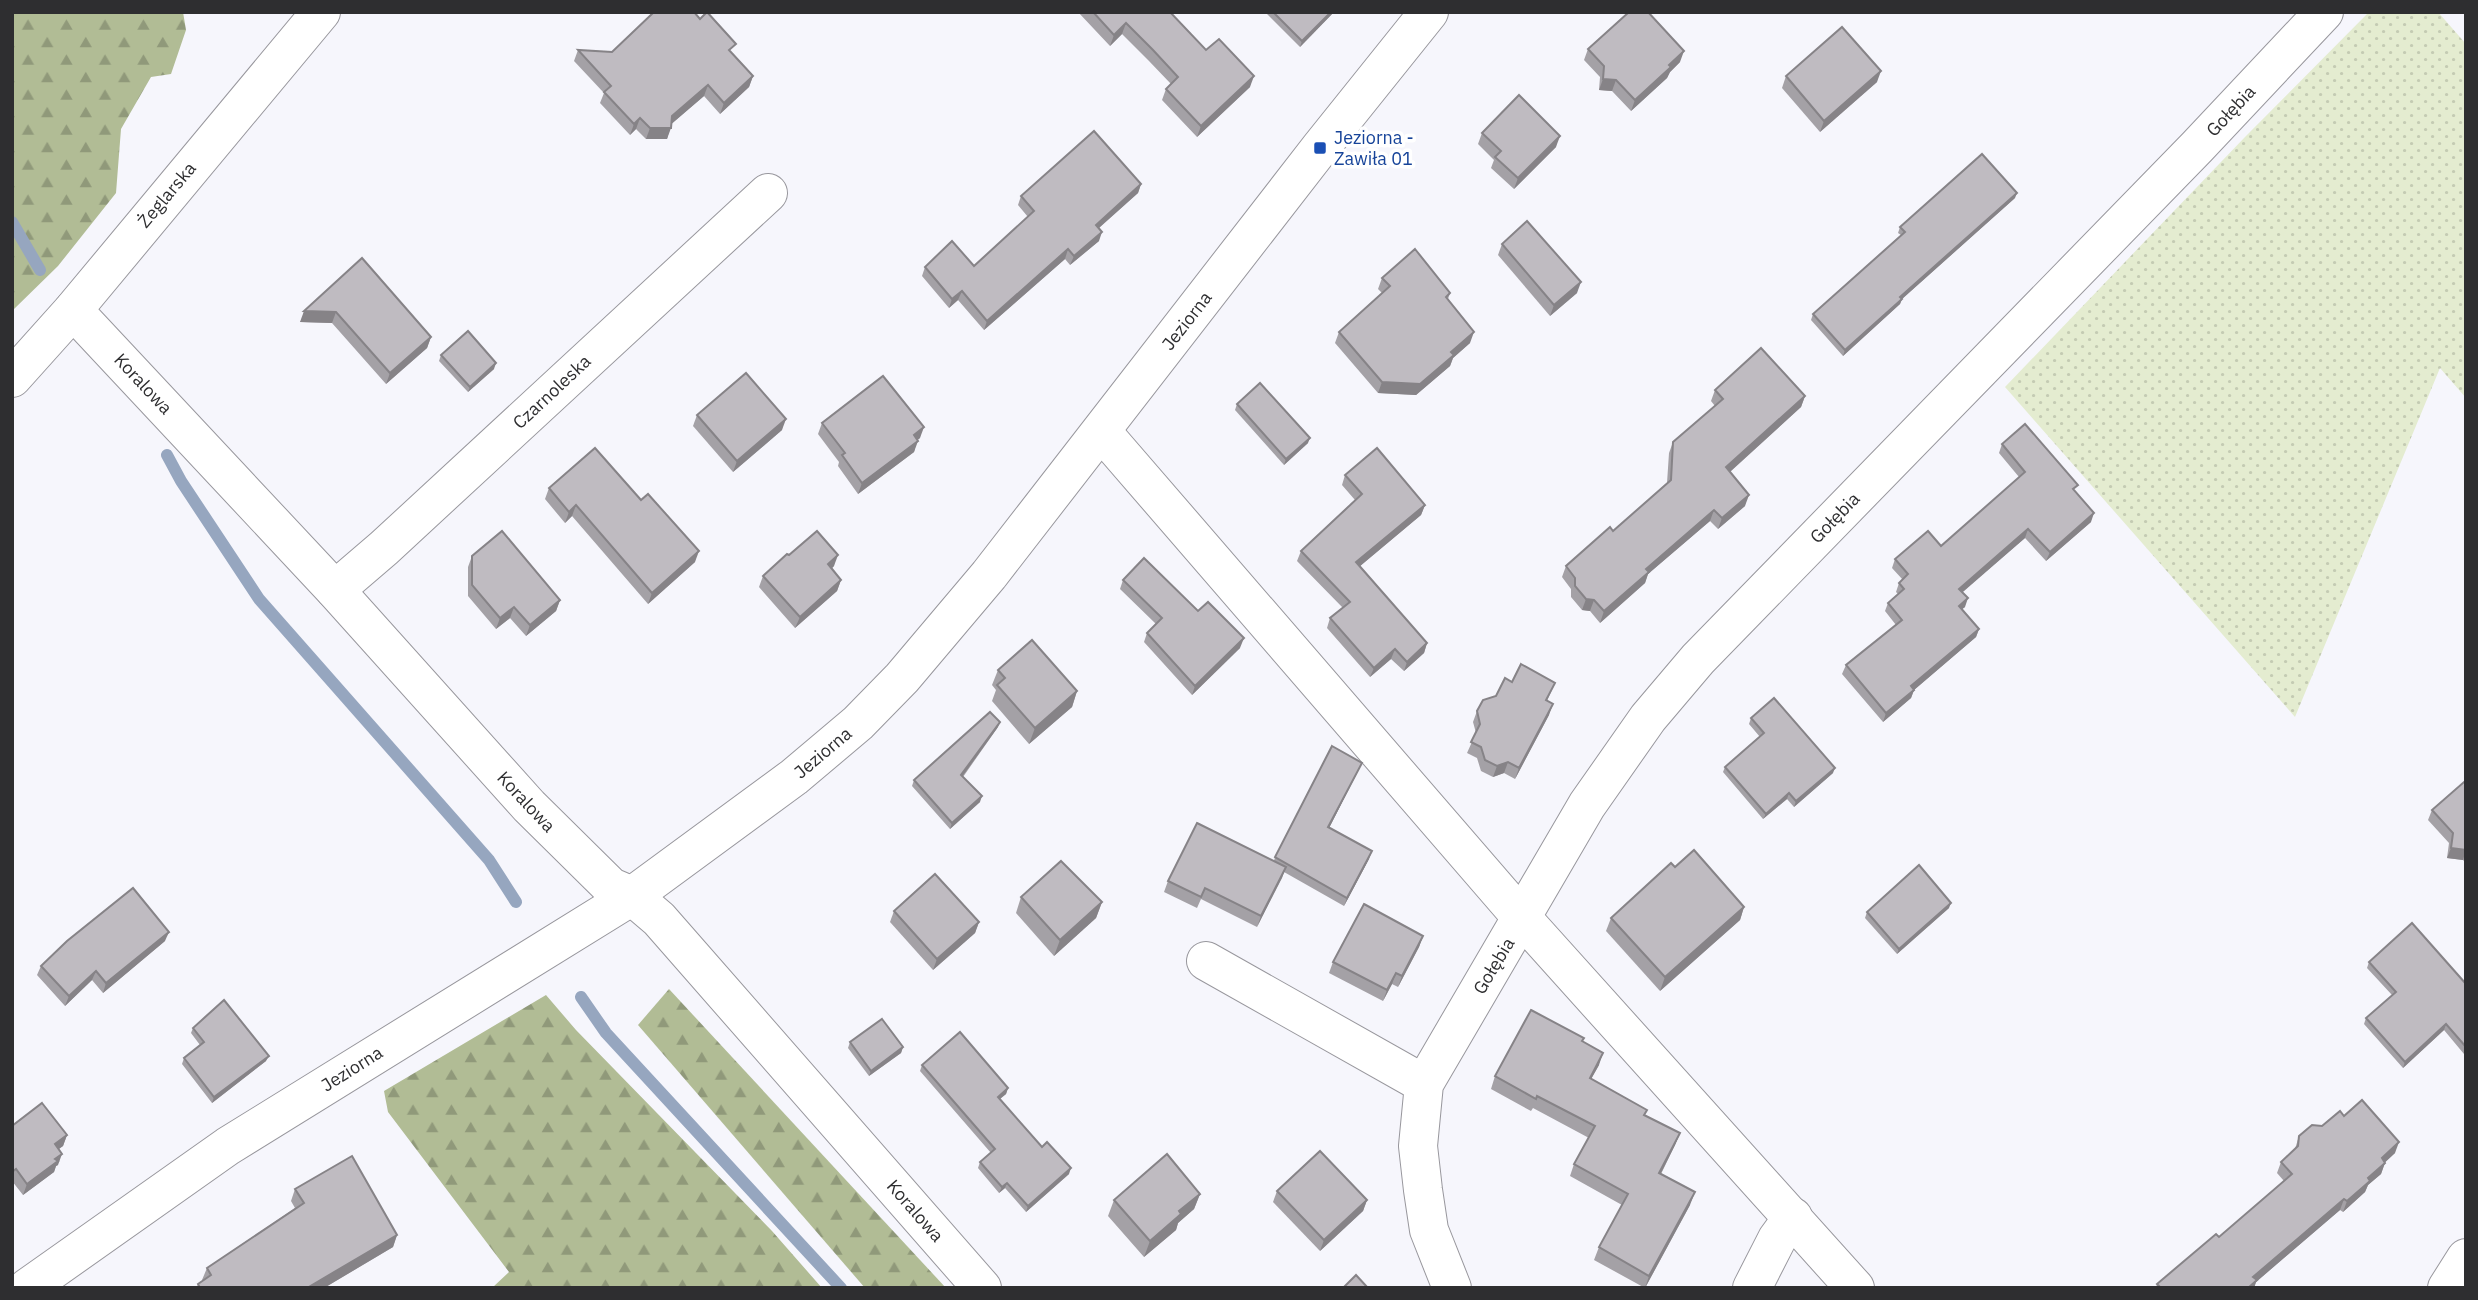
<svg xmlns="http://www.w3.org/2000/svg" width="2478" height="1300" font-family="'IBM Plex Sans',sans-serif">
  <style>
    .grass { fill: url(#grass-dots) }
    .forest { fill: url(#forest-firs) }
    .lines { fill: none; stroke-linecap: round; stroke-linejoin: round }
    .stream { stroke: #96a6bf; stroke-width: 12 }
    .minor-casing { stroke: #98979d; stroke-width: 40 }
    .minor { stroke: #fff; stroke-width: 38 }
    .wall { fill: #a4a1a6 }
    .shaded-wall { fill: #868387 }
    .building { fill: #bfbbc1; stroke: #868387; stroke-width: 2 }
    .transit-dot { fill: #1a4fb4; stroke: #fff; stroke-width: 2.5 }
    .labels { text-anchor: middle; stroke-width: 7; stroke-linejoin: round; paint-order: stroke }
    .street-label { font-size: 18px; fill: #2e2e30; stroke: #fff }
    .transit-label { font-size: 18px; fill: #164399; stroke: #fff; text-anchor: start }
  </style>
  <defs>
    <pattern id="grass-dots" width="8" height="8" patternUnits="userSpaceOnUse" patternTransform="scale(1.75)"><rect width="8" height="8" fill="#e4ecd0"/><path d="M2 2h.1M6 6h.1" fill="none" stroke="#c4cbb3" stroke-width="1.8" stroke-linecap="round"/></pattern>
    <pattern id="forest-firs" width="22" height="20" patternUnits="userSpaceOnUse" patternTransform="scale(1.75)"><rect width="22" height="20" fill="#b1bc95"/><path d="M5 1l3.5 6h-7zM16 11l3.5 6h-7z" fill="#90997a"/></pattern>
  </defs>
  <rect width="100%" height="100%" fill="#f6f6fc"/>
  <polygon class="grass" points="2369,12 2438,12 2466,44 2466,398 2440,368 2295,717 2005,387 2245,137"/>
  <g class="forest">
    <polygon points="12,12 183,12 186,30 171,74 151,77 121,129 116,193 58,266 12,311"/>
    <polygon points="669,989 946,1288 865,1288 638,1025"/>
    <polygon points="546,995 576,1030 772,1231 822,1288 492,1288 509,1272 388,1112 384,1091"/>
  </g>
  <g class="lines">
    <g class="stream">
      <polyline points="12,222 40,270"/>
      <polyline points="167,455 181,481 259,599 489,860 516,902"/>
      <polyline points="581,997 606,1033 841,1288"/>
    </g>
    <g class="minor-casing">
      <g id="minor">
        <polyline points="73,310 335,590 529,806 611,887 632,896 659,919 982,1288"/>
        <polyline points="12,378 73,310 321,12"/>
        <polyline points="1102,432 1522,918 1855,1288"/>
        <polyline points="335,590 384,548 768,193"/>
        <polyline points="1206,961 1424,1084"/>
        <polyline points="27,1288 228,1146 632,896 794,777 858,723 902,678 989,575 1320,148 1429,12"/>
        <polyline points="1452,1288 1429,1230 1423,1190 1418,1146 1424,1084 1587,805 1648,718 1698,659 2197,147 2324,12"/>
        <polyline points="1752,1288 1777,1239 1793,1217"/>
        <polyline points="2447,1288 2466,1258"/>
      </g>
    </g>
    <use href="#minor" class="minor"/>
  </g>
  <g class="wall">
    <polygon points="1078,12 1170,12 1206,50 1250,87 1197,137 1162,100 1166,89 1171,84 1149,61 1122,34 1110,46"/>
    <polygon points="1265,12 1334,12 1300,47"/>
    <polygon points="1588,49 1680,62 1670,72 1667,78 1631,111 1612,91 1599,90 1600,77 1584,60"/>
    <polygon points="578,50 612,52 732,54 753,76 749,87 720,114 704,96 671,124 667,139 646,139 636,129 630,135 600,103 604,93 574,61"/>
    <polygon points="1786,76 1877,82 1820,132 1782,88"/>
    <polygon points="1482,133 1556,147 1514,189 1491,168 1494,160 1478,144"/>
    <polygon points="1141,184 1138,193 1099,228 1099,241 1070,265 1065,259 984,330 958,300 949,308 922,276 925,267 974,266 1028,217 1018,205 1021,196"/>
    <polygon points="2015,198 1902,299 1900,304 1843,356 1811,320 1813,314 1901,235 1898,233 1900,227"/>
    <polygon points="1502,244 1577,293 1550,316 1498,255"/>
    <polygon points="362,258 431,337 427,348 386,384 332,323 300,322"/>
    <polygon points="1382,278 1450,293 1448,299 1470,343 1453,358 1450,366 1416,395 1378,393 1335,343 1339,332 1382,293 1378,289"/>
    <polygon points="441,355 494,369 468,392 439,361"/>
    <polygon points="1715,390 1805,396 1801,407 1730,472 1745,506 1718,529 1710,521 1648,574 1645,583 1600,623 1590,611 1582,610 1571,597 1571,589 1562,577 1566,566 1613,531 1667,483 1669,453 1673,442 1715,406 1711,401"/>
    <polygon points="1237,404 1308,443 1284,465 1235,410"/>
    <polygon points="697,415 782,430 733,472 693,426"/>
    <polygon points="822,423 920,438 917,440 914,452 858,494 838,466 839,462 818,434"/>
    <polygon points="2002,444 2075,492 2091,522 2046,561 2025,538 1962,592 1965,607 1962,609 1979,629 1976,637 1914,690 1911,698 1883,722 1842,674 1846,665 1896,625 1885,611 1888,603 1898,594 1896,592 1899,583 1903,580 1892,568 1895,559 1941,546 2019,477 1999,453"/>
    <polygon points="1345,475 1425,505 1421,515 1360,566 1427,643 1424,653 1404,671 1391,659 1370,677 1327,628 1330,618 1343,608 1297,561 1301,551 1355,500 1342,485"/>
    <polygon points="549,488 641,500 695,562 648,604 572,516 565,523 545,499"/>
    <polygon points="789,555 834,566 831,569 841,580 837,591 795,628 759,587 763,576"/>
    <polygon points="472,556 560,600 556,611 526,636 510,618 496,629 468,596 468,567"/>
    <polygon points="1123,580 1198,611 1240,648 1192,695 1144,642 1147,633 1156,624 1120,589"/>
    <polygon points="998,670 1077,691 1072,707 1029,744 992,701 996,690 992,685"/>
    <polygon points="1512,682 1555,683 1547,701 1549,715 1515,779 1504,773 1493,777 1481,771 1477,758 1467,753 1476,733 1473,722 1477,711"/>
    <polygon points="1751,718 1833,773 1794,807 1787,799 1763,819 1723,772 1725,767 1760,737 1749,724"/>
    <polygon points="998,727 963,777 980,802 950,829 912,786 914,780"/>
    <polygon points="1358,771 1329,828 1369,859 1344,906 1284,872 1257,927 1201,899 1197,908 1164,892 1168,881 1274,861 1275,857"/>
    <polygon points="2466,784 2466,863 2463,860 2447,858 2449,843 2428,820 2432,810"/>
    <polygon points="1675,867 1744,907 1740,920 1660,991 1606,931 1611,918"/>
    <polygon points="1021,897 1102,902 1096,918 1054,956 1016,913"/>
    <polygon points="1949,908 1897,954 1865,918 1867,912"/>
    <polygon points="894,911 979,922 975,933 933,970 890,922"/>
    <polygon points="1423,936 1419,947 1398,987 1392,984 1383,1001 1329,973 1333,962"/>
    <polygon points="165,941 103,993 92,980 65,1006 37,975 41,966"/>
    <polygon points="2369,962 2466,984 2466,1052 2464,1054 2444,1030 2403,1068 2364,1024 2366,1018 2392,995 2367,968"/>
    <polygon points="193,1028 266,1061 212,1103 182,1064 184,1058 200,1045 191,1033"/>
    <polygon points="1584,1038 1582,1041 1599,1065 1591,1079 1647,1110 1645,1115 1680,1133 1675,1145 1661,1174 1690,1205 1645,1288 1594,1260 1599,1247 1622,1205 1570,1176 1574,1164 1589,1138 1533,1108 1531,1111 1491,1089 1495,1076"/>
    <polygon points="850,1042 903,1047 901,1053 869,1076 848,1048"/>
    <polygon points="922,1065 1008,1088 1006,1094 1000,1099 1042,1147 1069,1174 1026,1212 1005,1188 999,1193 978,1168 980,1162 991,1153 920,1071"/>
    <polygon points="2344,1116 2395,1153 2385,1162 2381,1174 2368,1185 2365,1192 2343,1212 2340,1210 2256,1282 2254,1288 2156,1288 2157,1284 2219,1237 2284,1181 2277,1173 2281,1162 2295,1149 2299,1136"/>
    <polygon points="12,1126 67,1135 63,1146 58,1149 58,1165 56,1166 54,1172 23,1195 12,1181"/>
    <polygon points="295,1189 397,1235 393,1247 324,1288 197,1288 198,1284 203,1281 202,1280 207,1268 295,1208 291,1201"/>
    <polygon points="1277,1191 1367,1200 1363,1211 1320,1251 1273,1202"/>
    <polygon points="1200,1194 1194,1209 1178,1223 1176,1230 1144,1257 1108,1216 1114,1200"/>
  </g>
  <g class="shaded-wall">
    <polygon points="1331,12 1334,12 1300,47 1302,41"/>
    <polygon points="1126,23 1122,34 1110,46 1114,35"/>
    <polygon points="1684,51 1680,62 1670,72 1667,78 1631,111 1635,100 1669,65"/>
    <polygon points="1881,71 1877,82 1820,132 1824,121"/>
    <polygon points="753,76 749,87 720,114 724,103"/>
    <polygon points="1254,76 1250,87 1197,137 1201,126"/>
    <polygon points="1603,79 1616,80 1612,91 1599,90"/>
    <polygon points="708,85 704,96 668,127 672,116"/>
    <polygon points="640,118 636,129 630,135 634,124"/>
    <polygon points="650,128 671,128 667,139 646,139"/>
    <polygon points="1560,136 1556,147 1514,189 1518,178"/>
    <polygon points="1141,184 1138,193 1092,234 1096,225"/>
    <polygon points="2017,193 2015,198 1902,299 1900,304 1843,356 1845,350 1900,297"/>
    <polygon points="1102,232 1099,241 1070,265 1074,256"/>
    <polygon points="1068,249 1065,259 984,330 987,321"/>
    <polygon points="1581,282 1577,293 1550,316 1554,305"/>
    <polygon points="962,291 958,300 949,308 952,299"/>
    <polygon points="304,311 336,312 332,323 300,322"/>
    <polygon points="1474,332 1470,343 1453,358 1450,366 1416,395 1378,393 1382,382 1451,352"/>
    <polygon points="431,337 427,348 386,384 390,373"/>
    <polygon points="496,363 494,369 468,392 470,387"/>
    <polygon points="1805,396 1801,407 1722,479 1726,467"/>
    <polygon points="786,419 782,430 733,472 737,461"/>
    <polygon points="924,427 920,438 910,446 914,435"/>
    <polygon points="1310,438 1308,443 1284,465 1286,459"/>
    <polygon points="918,441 914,452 858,494 862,483"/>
    <polygon points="1749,495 1745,506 1718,529 1722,518"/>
    <polygon points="576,505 572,516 565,523 569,512"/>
    <polygon points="1425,505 1421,515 1353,572 1356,562"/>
    <polygon points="1714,510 1710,521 1648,574 1645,583 1600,623 1604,611 1646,569"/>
    <polygon points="2094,513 2091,522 2046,561 2050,552"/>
    <polygon points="2028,529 2025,538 1956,598 1959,589"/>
    <polygon points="699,551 695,562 648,604 652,593"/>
    <polygon points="838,555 834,566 824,576 828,564"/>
    <polygon points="841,580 837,591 795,628 800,617"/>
    <polygon points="1968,598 1965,607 1956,614 1959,606"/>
    <polygon points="1586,599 1594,600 1590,611 1582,610"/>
    <polygon points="560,600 556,611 526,636 530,625"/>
    <polygon points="514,607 510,618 496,629 500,618"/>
    <polygon points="1979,629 1976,637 1914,690 1911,698 1883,722 1886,713 1911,686"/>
    <polygon points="1244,638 1240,648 1192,695 1195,686"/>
    <polygon points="1427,643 1424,653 1404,671 1407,662"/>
    <polygon points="1395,649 1391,659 1370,677 1374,668"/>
    <polygon points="1077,691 1072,707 1029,744 1035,728"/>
    <polygon points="1553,704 1549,715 1515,779 1519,768"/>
    <polygon points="1000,722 998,727 959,781 961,775"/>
    <polygon points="1508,762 1504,773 1493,777 1497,766"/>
    <polygon points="1362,763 1358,771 1325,836 1328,827"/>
    <polygon points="1835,768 1833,773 1794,807 1796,801"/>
    <polygon points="1789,793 1787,799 1763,819 1766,814"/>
    <polygon points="982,796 980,802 950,829 952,823"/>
    <polygon points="2451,848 2466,850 2463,860 2447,858"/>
    <polygon points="1372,851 1369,859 1344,906 1347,898"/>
    <polygon points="1286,867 1282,878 1257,927 1261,916"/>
    <polygon points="1102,902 1096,918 1054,956 1060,940"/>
    <polygon points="1951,903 1949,908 1897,954 1899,949"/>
    <polygon points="1744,907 1740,920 1660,991 1665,977"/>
    <polygon points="979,922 975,933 933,970 937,959"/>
    <polygon points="169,932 165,941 103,993 106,983"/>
    <polygon points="1423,936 1419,947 1398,987 1402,976"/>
    <polygon points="96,971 92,980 65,1006 69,996"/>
    <polygon points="1396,973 1392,984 1383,1001 1387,990"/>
    <polygon points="2446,1024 2444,1030 2403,1068 2405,1062"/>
    <polygon points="903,1047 901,1053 869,1076 871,1071"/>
    <polygon points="1603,1053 1599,1065 1585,1090 1590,1078"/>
    <polygon points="269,1056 266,1061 212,1103 214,1097"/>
    <polygon points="1008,1088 1006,1094 996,1102 998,1097"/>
    <polygon points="1680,1133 1675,1145 1655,1185 1659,1173"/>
    <polygon points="67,1135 63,1146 51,1155 55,1144"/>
    <polygon points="2399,1142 2395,1153 2378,1169 2382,1158"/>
    <polygon points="62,1154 58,1165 56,1166 54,1172 23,1195 27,1184"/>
    <polygon points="2385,1163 2381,1174 2368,1185 2365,1192 2343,1212 2347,1201 2368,1178"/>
    <polygon points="1071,1168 1069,1174 1026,1212 1028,1206"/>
    <polygon points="1007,1183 1005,1188 999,1193 1002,1187"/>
    <polygon points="1695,1192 1690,1205 1645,1288 1649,1276"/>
    <polygon points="1200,1194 1194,1209 1178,1223 1176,1230 1144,1257 1150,1241 1179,1211"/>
    <polygon points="2344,1199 2340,1210 2256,1282 2254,1288 2248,1288 2253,1277"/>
    <polygon points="1367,1200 1363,1211 1320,1251 1324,1240"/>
    <polygon points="397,1235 393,1247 324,1288 307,1288"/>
  </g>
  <g class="building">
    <polygon points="654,12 694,12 700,19 707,12 736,44 729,50 753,76 724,103 708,85 672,116 671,128 650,128 640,118 634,124 604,92 611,86 578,50 612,52"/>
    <polygon points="1093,12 1170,12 1206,50 1219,39 1254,76 1201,126 1166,89 1178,77 1153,50 1126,23 1114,35"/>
    <polygon points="1273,12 1331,12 1302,41"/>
    <polygon points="1629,12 1648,12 1684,51 1669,65 1671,67 1635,100 1616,80 1603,79 1604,66 1588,49"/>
    <polygon points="1842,27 1881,71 1824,121 1786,76"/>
    <polygon points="1519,95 1560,136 1518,178 1495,157 1501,151 1482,133"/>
    <polygon points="1094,131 1141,184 1096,225 1102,232 1074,256 1068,249 987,321 962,291 952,299 925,267 952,241 974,266 1034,211 1021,196"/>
    <polygon points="1982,154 2017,193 1900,297 1902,299 1845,350 1813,314 1905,232 1900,227"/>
    <polygon points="1527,221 1581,282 1554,305 1502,244"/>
    <polygon points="1415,249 1450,293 1446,297 1474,332 1451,352 1454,355 1420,384 1382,382 1339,332 1390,286 1382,278"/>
    <polygon points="362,258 431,337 390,373 336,312 304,311"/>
    <polygon points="468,331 496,363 470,387 441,355"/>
    <polygon points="1761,348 1805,396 1726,467 1749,495 1722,518 1714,510 1646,569 1649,572 1604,611 1594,600 1586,599 1575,586 1575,578 1566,566 1610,527 1613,531 1671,480 1673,442 1723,399 1715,390"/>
    <polygon points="746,373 786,419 737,461 697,415"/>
    <polygon points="883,376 924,427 914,435 918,441 862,483 842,455 845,453 822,423"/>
    <polygon points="1260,383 1310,438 1286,459 1237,404"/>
    <polygon points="2025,424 2078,485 2073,489 2094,513 2050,552 2028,529 1959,589 1968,598 1959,606 1979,629 1911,686 1914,690 1886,713 1846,665 1902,620 1888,603 1904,589 1899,583 1908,574 1895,559 1928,531 1941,546 2025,472 2002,444"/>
    <polygon points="595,448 641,500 648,494 699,551 652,593 576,505 569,512 549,488"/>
    <polygon points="1377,448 1425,505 1356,562 1427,643 1407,662 1395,649 1374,668 1330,618 1350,602 1301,551 1362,494 1345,475"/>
    <polygon points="502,531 560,600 530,625 514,607 500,618 472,585 472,556"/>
    <polygon points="817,531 838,555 828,564 841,580 800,617 763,576 787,554 789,555"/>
    <polygon points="1144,558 1198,611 1208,602 1244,638 1195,686 1147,633 1162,618 1123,580"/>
    <polygon points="1032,640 1077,691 1035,728 997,685 1005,678 998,670"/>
    <polygon points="1521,664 1555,683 1546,700 1553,704 1519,768 1508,762 1497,766 1485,760 1481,747 1471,742 1480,724 1477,711 1483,700 1496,696 1505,678 1512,682"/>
    <polygon points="1774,698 1835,768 1796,801 1789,793 1766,814 1725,767 1764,733 1751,718"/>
    <polygon points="990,712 1000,722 961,775 982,796 952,823 914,780"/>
    <polygon points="1332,746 1362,763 1328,827 1372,851 1347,898 1275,857"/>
    <polygon points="2464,782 2466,784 2466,850 2451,848 2453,833 2432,810"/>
    <polygon points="1197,823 1286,867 1261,916 1205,888 1201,897 1168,881"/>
    <polygon points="1694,850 1744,907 1665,977 1611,918 1671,863 1675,867"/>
    <polygon points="1061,861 1102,902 1060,940 1021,897"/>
    <polygon points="1919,865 1951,903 1899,949 1867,912"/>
    <polygon points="935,874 979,922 937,959 894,911"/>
    <polygon points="133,888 169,932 106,983 96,971 69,996 41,966 67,941"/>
    <polygon points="1364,904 1423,936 1402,976 1396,973 1387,990 1333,962"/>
    <polygon points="2412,923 2466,984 2466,1047 2446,1024 2405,1062 2366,1018 2396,992 2369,962"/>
    <polygon points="224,1000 269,1056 214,1097 184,1058 204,1042 193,1028"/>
    <polygon points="1531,1010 1584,1038 1582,1041 1603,1053 1590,1078 1647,1110 1644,1115 1680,1133 1659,1173 1695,1192 1649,1276 1599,1247 1628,1194 1574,1164 1595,1126 1537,1096 1536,1099 1495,1076"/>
    <polygon points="882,1019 903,1047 871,1071 850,1042"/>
    <polygon points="960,1032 1008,1088 998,1097 1042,1147 1047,1142 1071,1168 1028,1206 1007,1183 1002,1187 980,1162 995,1149 922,1065"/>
    <polygon points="2362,1100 2399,1142 2382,1158 2385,1163 2368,1178 2370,1181 2347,1201 2344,1199 2253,1277 2257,1280 2248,1288 2161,1288 2157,1284 2216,1234 2219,1237 2292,1174 2281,1162 2298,1146 2299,1136 2312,1125 2322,1126 2340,1111 2344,1116"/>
    <polygon points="42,1103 67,1135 55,1144 62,1154 55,1159 58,1161 27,1184 16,1169 12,1172 12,1126"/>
    <polygon points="1320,1151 1367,1200 1324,1240 1277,1191"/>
    <polygon points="1167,1154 1200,1194 1179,1211 1181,1214 1150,1241 1114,1200"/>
    <polygon points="352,1156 397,1235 307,1288 200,1288 198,1284 211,1275 207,1268 304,1203 295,1189"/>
    <polygon points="1356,1275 1368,1288 1343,1288"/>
  </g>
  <rect class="transit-dot" x="1313" y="141" width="14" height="14" rx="3.5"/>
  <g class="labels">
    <g class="street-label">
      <text transform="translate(2231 111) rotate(-47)" y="6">Gołębia</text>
      <text transform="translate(167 195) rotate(-50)" y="6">Żeglarska</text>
      <text transform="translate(1187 321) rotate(-52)" y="6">Jeziorna</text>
      <text transform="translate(143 384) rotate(47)" y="6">Koralowa</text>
      <text transform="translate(552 392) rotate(-43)" y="6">Czarnoleska</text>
      <text transform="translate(1835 518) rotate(-46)" y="6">Gołębia</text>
      <text transform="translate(823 753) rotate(-40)" y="6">Jeziorna</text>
      <text transform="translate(526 802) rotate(47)" y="6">Koralowa</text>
      <text transform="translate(1494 966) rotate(-59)" y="6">Gołębia</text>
      <text transform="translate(352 1069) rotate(-32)" y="6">Jeziorna</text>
      <text transform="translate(915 1211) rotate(49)" y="6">Koralowa</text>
    </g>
    <g class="transit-label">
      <text x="1334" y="144">Jeziorna -<tspan x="1334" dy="21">Zawiła 01</tspan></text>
    </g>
  </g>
  <rect width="2478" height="1300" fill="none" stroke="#2e2e30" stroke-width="28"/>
</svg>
